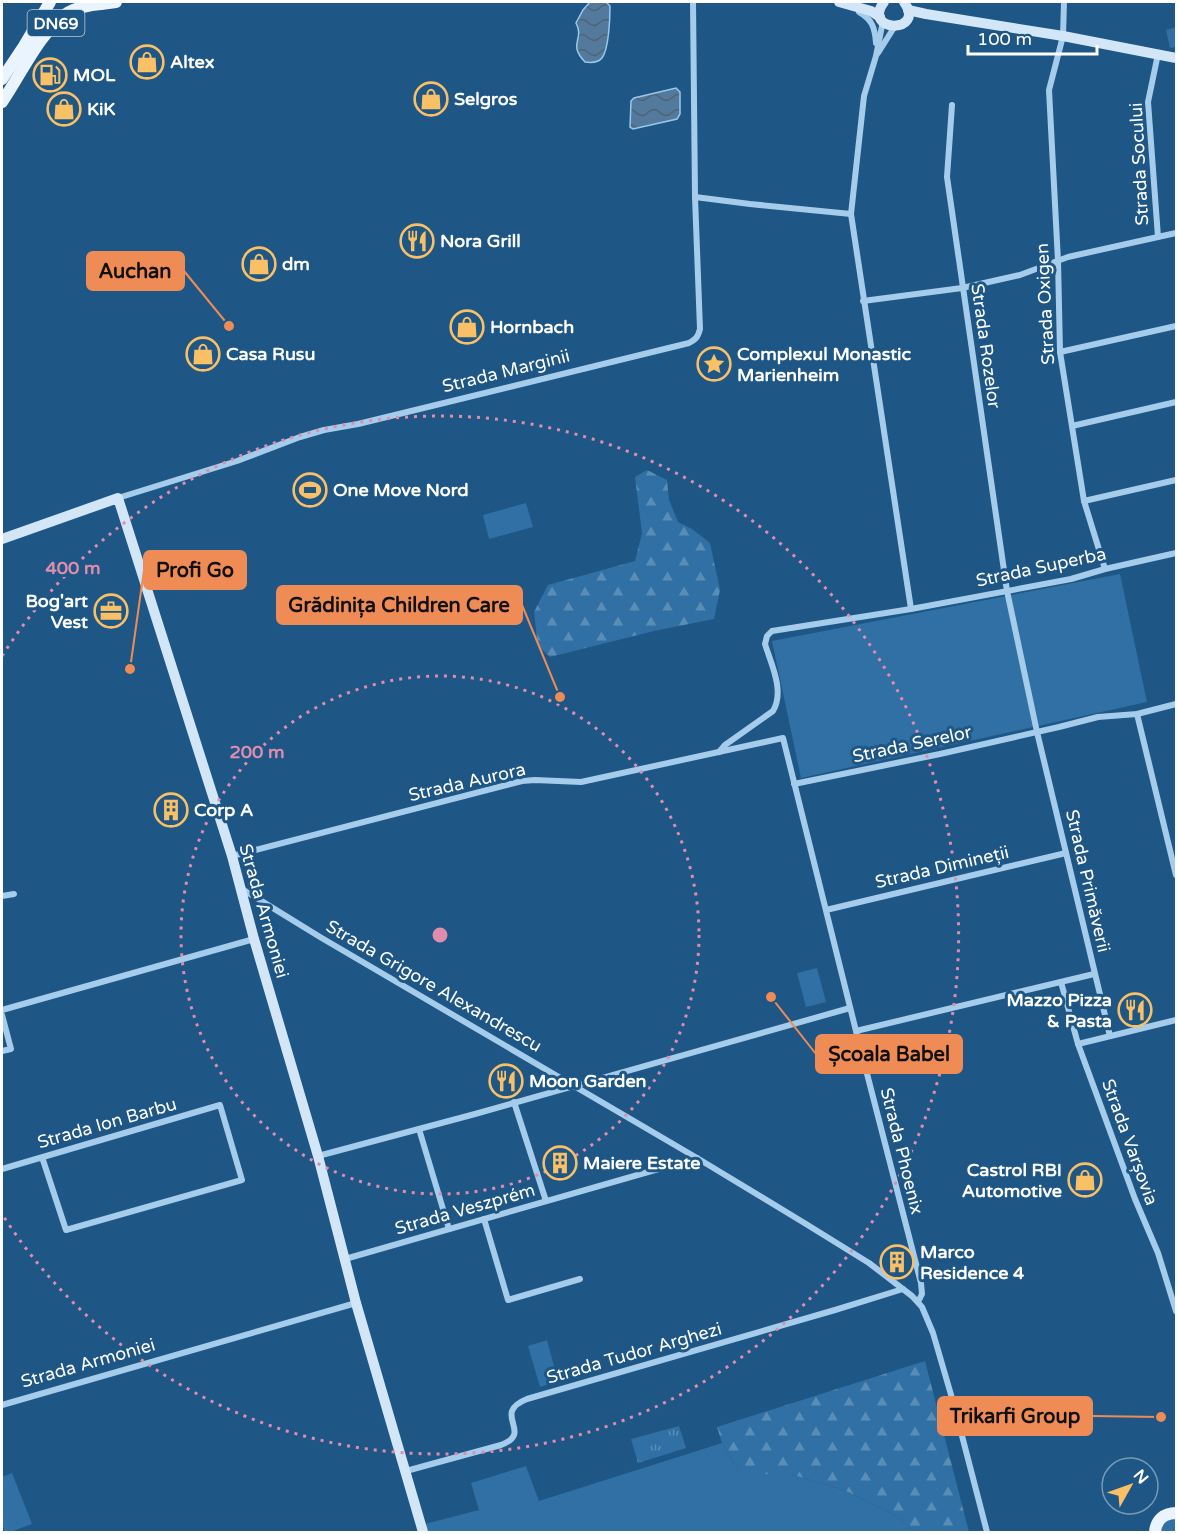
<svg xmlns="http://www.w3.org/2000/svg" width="1178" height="1534" font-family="'Varela Round',sans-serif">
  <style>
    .grass { fill: #3170a4 }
    .forest { fill: url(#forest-firs) }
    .park { fill: url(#park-tufts) }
    .water { fill: url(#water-waves); stroke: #99c8ec; stroke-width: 1.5 }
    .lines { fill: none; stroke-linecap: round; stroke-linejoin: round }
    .street { stroke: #a6cceb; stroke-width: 6 }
    .secondary { stroke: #d2e6f8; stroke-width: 10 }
    .primary { stroke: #eaf4fe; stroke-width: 12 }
    .ring { fill: none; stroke: #e08cad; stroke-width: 3; stroke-dasharray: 3 6 }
    .labels { text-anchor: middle; stroke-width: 6; stroke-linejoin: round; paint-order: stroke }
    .shield { fill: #1e5686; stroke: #bcccdb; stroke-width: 1.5 }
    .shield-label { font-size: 16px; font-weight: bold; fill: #fff }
    .poi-label { font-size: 18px; font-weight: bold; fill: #fff; stroke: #1e5686; text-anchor: start }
    .street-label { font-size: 18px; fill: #fff; stroke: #1e5686 }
    .centre { fill: #e08cad; stroke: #1e5686; stroke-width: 3 }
    .ring-label { font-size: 18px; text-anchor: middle; font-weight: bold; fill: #e08cad; stroke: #1e5686; stroke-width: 6; stroke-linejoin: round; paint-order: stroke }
    .leader { fill: none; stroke: #ef8b55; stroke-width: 2 }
    .callout-dot { fill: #ef8b55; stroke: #1e5686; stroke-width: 2 }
    .callout { fill: #ef8b55; stroke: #ef8b55; stroke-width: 2 }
    .callout-label { font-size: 20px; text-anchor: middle; font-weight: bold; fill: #111 }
  </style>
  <defs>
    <pattern id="forest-firs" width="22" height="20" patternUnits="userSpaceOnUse" patternTransform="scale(1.5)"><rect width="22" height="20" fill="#3170a4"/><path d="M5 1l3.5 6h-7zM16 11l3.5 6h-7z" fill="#5a8db6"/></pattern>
    <pattern id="park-tufts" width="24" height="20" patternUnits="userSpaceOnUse" patternTransform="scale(1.5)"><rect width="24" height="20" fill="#3170a4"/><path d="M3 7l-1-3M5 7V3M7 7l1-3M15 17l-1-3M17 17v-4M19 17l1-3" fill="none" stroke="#5a8db6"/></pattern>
    <pattern id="water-waves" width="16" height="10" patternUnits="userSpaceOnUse" patternTransform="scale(1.5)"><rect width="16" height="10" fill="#537a9d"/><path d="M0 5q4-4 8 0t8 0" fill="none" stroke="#506374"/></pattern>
  </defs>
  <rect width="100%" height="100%" fill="#1e5686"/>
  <g class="grass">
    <polygon points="1176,27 1176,47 1170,48 1166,30"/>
    <polygon points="526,503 533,527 489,539 483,515"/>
    <polygon points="1120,574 1147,702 801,778 772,641"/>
    <polygon points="817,968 826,1002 806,1007 797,973"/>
    <polygon points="547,1340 558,1381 540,1387 528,1346"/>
    <polygon points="722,1443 741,1474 790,1474 844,1490 895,1515 915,1532 423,1532 421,1525 479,1510 471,1483 526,1466 539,1501"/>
    <polygon points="12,1473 32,1524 10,1532 5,1532 2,1524 2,1477"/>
    <polygon points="1176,1518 1176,1532 1160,1532 1161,1526 1167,1519"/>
  </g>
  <g class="forest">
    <polygon points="647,470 667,480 669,500 678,522 692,529 710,543 720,590 714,619 654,631 550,657 538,646 534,612 548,585 635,561 642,533 635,477"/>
    <polygon points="925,1361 969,1532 915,1532 895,1515 844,1490 790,1474 741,1474 722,1443 717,1427"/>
  </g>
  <polygon class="park" points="679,1426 686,1448 638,1463 631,1439"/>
  <g class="water">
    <path d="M590,2H606L610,6C610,17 609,49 602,58C598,63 592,63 585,62C567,43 585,40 576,23L583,10Z"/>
    <polygon points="676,88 680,92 680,114 677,119 633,129 630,127 631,101 634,98"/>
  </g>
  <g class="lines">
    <g class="street">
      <polyline points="1064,2 1063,36 1049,90 1058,261 1060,352 1084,501 1105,569"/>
      <path d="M859,12C872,19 875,28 876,43"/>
      <polyline points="883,21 876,56 864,96 851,214 911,609"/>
      <polyline points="878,53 895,26"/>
      <polyline points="1158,54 1148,102 1158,237"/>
      <polyline points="952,105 947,177 1007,591 1037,732 1110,1036"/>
      <polyline points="695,197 750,204 851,214"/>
      <polyline points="863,301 962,288 1020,275 1068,257 1176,233"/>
      <polyline points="1060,352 1176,326"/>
      <polyline points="1072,426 1176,402"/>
      <path d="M118,498L237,461L300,437L324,430L358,424L689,343C696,339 698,337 700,329L695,197L693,2"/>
      <polyline points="1084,501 1176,480"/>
      <polyline points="1137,714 1176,875"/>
      <path d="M719,752L725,745L773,711C785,691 771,664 765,644L767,636L772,631L911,609L1071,579L1105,569L1176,553"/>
      <polyline points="794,784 940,754 1059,727 1098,717 1137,714 1176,704"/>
      <polyline points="232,856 522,781 535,780 581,782 783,738 856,1031 921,1283 922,1294 918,1302"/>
      <polyline points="242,889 320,937 697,1158 806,1224 869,1263 912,1296 922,1307 933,1333 954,1405 987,1532"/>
      <polyline points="2,896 14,894"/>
      <polyline points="826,910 1066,853"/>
      <polyline points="1061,982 1078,1044 1135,1199 1158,1253 1176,1311"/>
      <polyline points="2,1010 254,939"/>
      <polyline points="2,1015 11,1049 2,1051"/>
      <polyline points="856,1031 1094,974"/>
      <polyline points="1078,1044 1176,1020"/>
      <polyline points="514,1102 546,1201"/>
      <polyline points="419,1129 449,1229"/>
      <polyline points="318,1156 475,1114 850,1008"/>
      <polyline points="2,1169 220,1105 242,1180 66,1230 42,1157"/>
      <polyline points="484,1219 508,1300 580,1279"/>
      <polyline points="345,1259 697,1158"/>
      <polyline points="2,1405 356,1303"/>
      <path d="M406,1471L501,1445C535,1432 490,1414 527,1399L835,1310L903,1289"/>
    </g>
    <g class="secondary">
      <polyline points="839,2 871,11 880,17"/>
      <path d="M884,2C861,33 927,34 904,2"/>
      <polyline points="908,10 926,14 1063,36 1176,58"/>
      <polyline points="2,539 118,498 232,856 254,939 318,1156 356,1303 423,1532"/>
    </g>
    <g class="primary">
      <polyline points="93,2 101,4 116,2"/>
      <polyline points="2,79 24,46 50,2"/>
      <path d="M2,102C20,76 42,28 69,12C79,7 90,5 101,4"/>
      <path d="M1155,1532C1156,1520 1164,1513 1176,1513"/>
    </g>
  </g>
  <g class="ring">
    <circle cx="440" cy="935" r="259"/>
    <path d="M2 656A519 519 0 1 1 2 1214"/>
  </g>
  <defs>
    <g id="shop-ring" transform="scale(1.725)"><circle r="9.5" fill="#1e5686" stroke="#fac065" stroke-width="1.5"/><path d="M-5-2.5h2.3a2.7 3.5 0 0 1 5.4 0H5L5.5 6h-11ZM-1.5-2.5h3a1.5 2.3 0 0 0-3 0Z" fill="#fac065"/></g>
    <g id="fuel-ring" transform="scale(1.725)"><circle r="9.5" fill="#1e5686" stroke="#fac065" stroke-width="1.5"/><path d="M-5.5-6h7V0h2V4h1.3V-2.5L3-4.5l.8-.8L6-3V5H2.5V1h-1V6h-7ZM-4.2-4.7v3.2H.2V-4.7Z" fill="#fac065"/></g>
    <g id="restaurant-ring" transform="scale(1.725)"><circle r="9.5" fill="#1e5686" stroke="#fac065" stroke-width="1.5"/><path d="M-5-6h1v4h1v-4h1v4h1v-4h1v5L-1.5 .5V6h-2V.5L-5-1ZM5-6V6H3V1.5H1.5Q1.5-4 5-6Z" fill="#fac065"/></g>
    <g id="sight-ring" transform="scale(1.725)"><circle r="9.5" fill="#1e5686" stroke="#fac065" stroke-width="1.5"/><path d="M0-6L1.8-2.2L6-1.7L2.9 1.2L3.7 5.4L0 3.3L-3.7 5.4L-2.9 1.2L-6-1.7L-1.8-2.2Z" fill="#fac065"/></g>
    <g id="stadium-ring" transform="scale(1.725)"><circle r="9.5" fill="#1e5686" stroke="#fac065" stroke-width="1.5"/><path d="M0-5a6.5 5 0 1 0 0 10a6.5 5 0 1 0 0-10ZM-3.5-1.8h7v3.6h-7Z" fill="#fac065"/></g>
    <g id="office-ring" transform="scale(1.725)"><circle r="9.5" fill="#1e5686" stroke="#fac065" stroke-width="1.5"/><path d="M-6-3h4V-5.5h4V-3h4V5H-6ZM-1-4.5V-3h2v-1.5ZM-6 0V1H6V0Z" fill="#fac065"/></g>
    <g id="building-ring" transform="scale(1.725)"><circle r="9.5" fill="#1e5686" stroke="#fac065" stroke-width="1.5"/><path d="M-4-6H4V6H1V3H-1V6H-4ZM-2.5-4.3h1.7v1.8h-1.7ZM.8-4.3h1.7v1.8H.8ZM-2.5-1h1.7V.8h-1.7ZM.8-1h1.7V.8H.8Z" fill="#fac065"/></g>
  </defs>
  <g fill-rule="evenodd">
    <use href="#shop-ring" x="147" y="62"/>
    <use href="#fuel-ring" x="50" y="75"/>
    <use href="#shop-ring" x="431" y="99"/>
    <use href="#shop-ring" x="64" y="109"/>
    <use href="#restaurant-ring" x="417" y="241"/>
    <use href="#shop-ring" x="259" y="264"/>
    <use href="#shop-ring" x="467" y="327"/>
    <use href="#shop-ring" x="203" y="354"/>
    <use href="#sight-ring" x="714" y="364"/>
    <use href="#stadium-ring" x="310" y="490"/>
    <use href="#office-ring" x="111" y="611"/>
    <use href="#building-ring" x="171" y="810"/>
    <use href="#restaurant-ring" x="1135" y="1010"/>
    <use href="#restaurant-ring" x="506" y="1081"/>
    <use href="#building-ring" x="560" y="1163"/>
    <use href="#shop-ring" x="1085" y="1180"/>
    <use href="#building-ring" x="897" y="1262"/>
  </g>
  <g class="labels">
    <rect class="shield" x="27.5" y="10" width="57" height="26" rx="4.5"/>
    <g class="shield-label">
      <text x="56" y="29">DN69</text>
    </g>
    <g class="poi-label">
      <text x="170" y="68">Altex</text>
      <text x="73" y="81">MOL</text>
      <text x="454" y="105">Selgros</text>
      <text x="87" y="115">KiK</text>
      <text x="440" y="247">Nora Grill</text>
      <text x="282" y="270">dm</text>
      <text x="490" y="333">Hornbach</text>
      <text x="226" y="360">Casa Rusu</text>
      <text x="737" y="360">Complexul Monastic<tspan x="737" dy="21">Marienheim</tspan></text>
      <text x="333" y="496">One Move Nord</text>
      <text x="88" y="607" text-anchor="end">Bog'art<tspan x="88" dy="21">Vest</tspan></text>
      <text x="194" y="816">Corp A</text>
      <text x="1112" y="1006" text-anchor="end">Mazzo Pizza<tspan x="1112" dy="21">&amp; Pasta</tspan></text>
      <text x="529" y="1087">Moon Garden</text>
      <text x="583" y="1169">Maiere Estate</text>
      <text x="1062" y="1176" text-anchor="end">Castrol RBI<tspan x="1062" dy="21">Automotive</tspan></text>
      <text x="920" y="1258">Marco<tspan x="920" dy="21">Residence 4</tspan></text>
    </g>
    <g class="street-label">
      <text transform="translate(1139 164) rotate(-93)" y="6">Strada Socului</text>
      <text transform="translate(1045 304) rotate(-93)" y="6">Strada Oxigen</text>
      <text transform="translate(986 346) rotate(82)" y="6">Strada Rozelor</text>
      <text transform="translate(506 371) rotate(-14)" y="6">Strada Marginii</text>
      <text transform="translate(1041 567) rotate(-12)" y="6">Strada Superba</text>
      <text transform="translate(912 744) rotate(-12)" y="6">Strada Serelor</text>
      <text transform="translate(467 782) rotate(-13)" y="6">Strada Aurora</text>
      <text transform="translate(942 867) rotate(-13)" y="6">Strada Dimineții</text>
      <text transform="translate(1088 881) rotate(77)" y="6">Strada Primăverii</text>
      <text transform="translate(264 911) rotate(74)" y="6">Strada Armoniei</text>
      <text transform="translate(434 986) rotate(30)" y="6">Strada Grigore Alexandrescu</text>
      <text transform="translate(107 1123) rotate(-16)" y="6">Strada Ion Barbu</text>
      <text transform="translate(1130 1142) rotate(70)" y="6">Strada Varșovia</text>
      <text transform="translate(902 1151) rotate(76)" y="6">Strada Phoenix</text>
      <text transform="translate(465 1209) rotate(-16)" y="6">Strada Veszprém</text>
      <text transform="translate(634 1353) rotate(-16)" y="6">Strada Tudor Arghezi</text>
      <text transform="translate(88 1363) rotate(-16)" y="6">Strada Armoniei</text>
    </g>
  </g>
  <circle cx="440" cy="935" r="9" class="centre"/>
  <g class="ring-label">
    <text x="73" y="574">400 m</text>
    <text x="257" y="758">200 m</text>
  </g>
  <path class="leader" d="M229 326L184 271M130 669L144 570M560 697L522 605M771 997L816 1054M1161 1417L1092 1416"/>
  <g class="callout-dot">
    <circle cx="229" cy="326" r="6"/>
    <circle cx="130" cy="669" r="6"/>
    <circle cx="560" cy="697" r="6"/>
    <circle cx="771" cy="997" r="6"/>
    <circle cx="1161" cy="1417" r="6"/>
  </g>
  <g class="callout">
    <rect x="87" y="252" width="97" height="38" rx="6"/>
    <rect x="144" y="551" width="102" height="38" rx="6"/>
    <rect x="277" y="586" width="245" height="38" rx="6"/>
    <rect x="816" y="1035" width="146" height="38" rx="6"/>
    <rect x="938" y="1397" width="154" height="38" rx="6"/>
  </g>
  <g class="callout-label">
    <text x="135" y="278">Auchan</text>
    <text x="195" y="577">Profi Go</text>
    <text x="399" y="612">Grădinița Children Care</text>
    <text x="889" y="1061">Școala Babel</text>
    <text x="1015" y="1423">Trikarfi Group</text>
  </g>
  <rect width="1178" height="1534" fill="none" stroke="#ffffff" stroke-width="6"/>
  <g transform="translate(1130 1486) rotate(50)"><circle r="28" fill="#1e5686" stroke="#789ab6" stroke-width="1.5"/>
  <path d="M0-4.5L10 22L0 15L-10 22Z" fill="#fac065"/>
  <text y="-9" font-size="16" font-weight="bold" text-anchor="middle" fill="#ffffff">N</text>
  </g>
  <path d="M968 45v9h129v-9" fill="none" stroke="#ffffff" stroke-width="3"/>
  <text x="977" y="45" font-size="18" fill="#ffffff" stroke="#1e5686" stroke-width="4.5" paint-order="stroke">100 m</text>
</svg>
